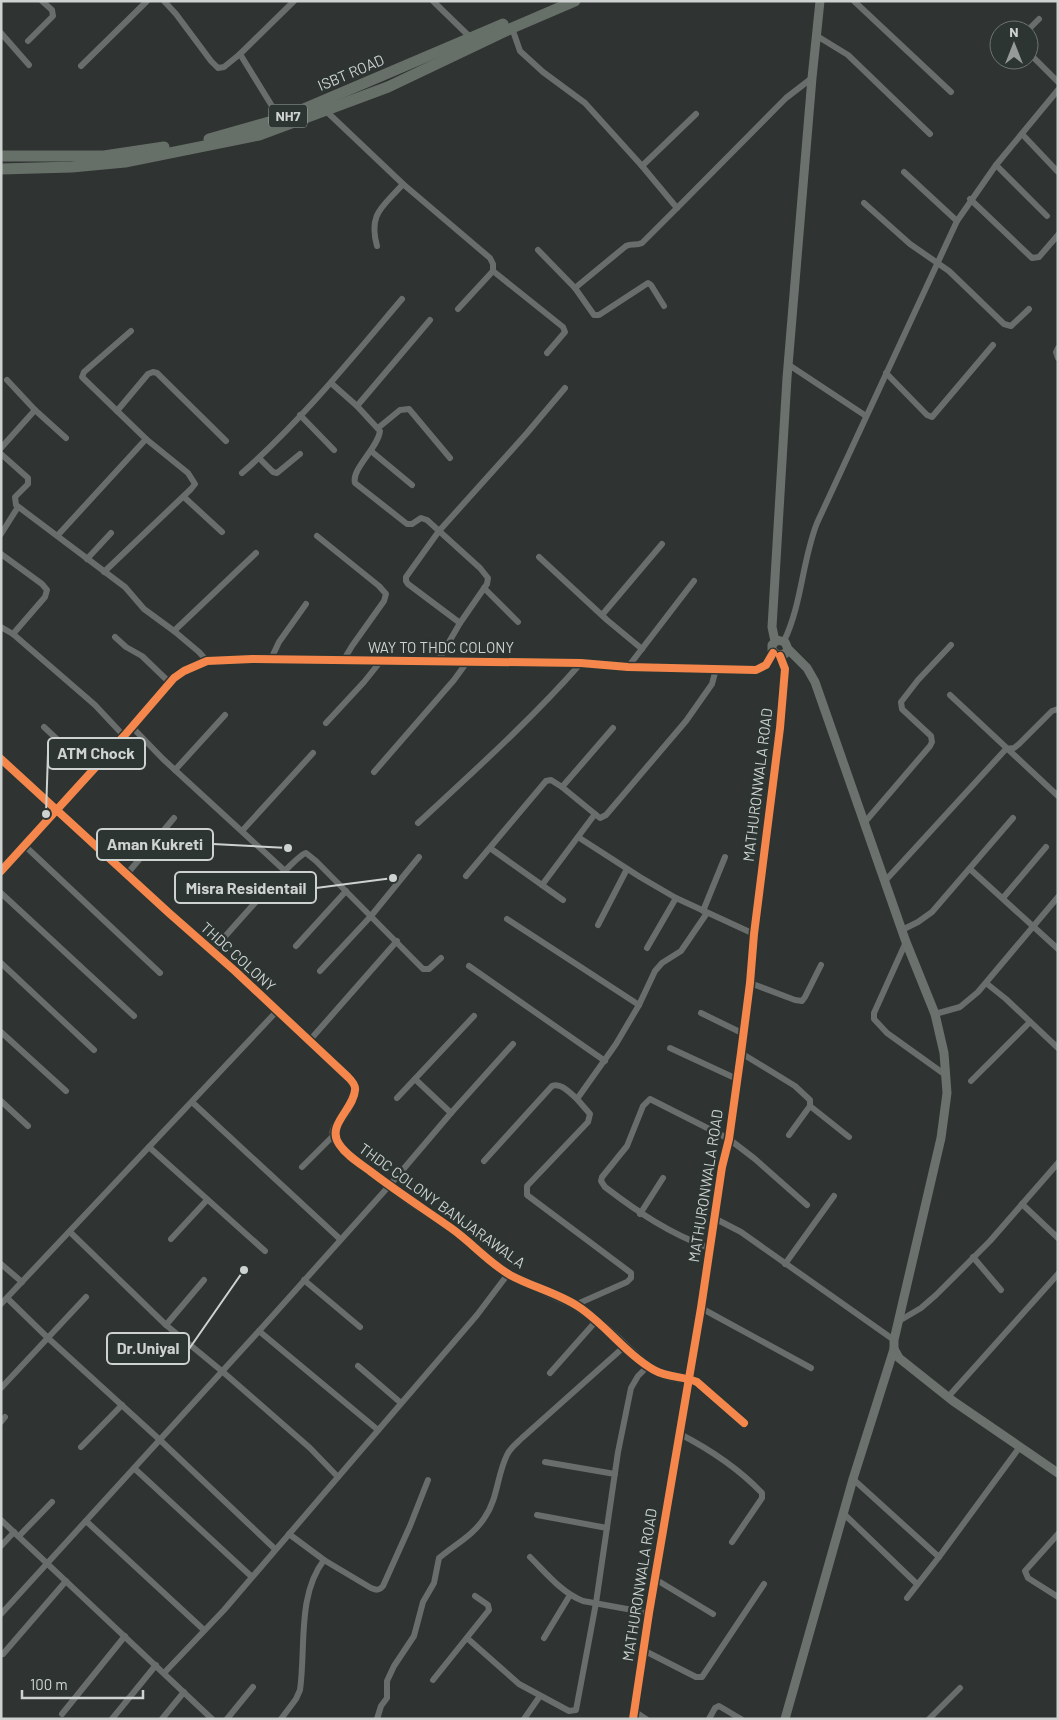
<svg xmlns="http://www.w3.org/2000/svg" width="1059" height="1720" font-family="Barlow,sans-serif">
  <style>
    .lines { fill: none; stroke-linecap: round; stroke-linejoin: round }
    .street { stroke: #696d6c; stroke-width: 6 }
    .secondary { stroke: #6b716d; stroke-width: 9 }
    .highway { stroke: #667068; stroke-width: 11 }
    .cycleway-casing { stroke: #2d3532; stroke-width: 11 }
    .cycleway { stroke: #f5874c; stroke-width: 8 }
    .labels { text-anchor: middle; stroke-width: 5; stroke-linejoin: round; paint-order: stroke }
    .shield { fill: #2d3532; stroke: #9ea4a1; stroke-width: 1 }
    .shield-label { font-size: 14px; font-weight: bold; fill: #ced3d1 }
    .street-label { font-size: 15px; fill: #ced3d1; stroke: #2d3532 }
    .leader { fill: none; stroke: #ced3d1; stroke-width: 2 }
    .callout-dot { fill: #ced3d1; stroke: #2d3532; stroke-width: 2 }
    .callout { fill: #2d3532; stroke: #ced3d1; stroke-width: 2 }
    .callout-label { font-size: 16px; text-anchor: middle; font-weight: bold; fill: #ced3d1 }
  </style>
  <rect width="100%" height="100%" fill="#2f3331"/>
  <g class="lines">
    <g class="street">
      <polyline points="164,1 176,14 211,61 218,68 224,67 240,54 280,119"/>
      <polyline points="433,1 471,38"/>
      <polyline points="854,1 951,92"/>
      <polyline points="512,28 520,51 543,72 585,103 642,166 677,208 786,98 812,78"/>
      <polyline points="1028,30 1039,19"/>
      <polyline points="1,33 29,65"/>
      <polyline points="817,36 848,55 930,134"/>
      <polyline points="28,41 53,16 52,10 42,1"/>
      <polyline points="1029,53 1058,82"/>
      <polyline points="240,54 294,1"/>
      <polyline points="81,66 147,1"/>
      <polyline points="325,110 403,184 490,258 493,264 493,271 458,309"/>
      <polyline points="1022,134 1058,172"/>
      <polyline points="996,165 1047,216"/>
      <polyline points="642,166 696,114"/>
      <polyline points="904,172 957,221"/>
      <polyline points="970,199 1032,258 1039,257 1058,235"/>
      <polyline points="864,203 910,244 949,271 1004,324 1011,326 1029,309"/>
      <path d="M377,246C368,213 383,207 403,184"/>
      <polyline points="538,250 575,288 594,315 599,315 648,283 651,285 664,306"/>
      <polyline points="493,271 563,327 565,332 547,353"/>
      <path d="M575,288L626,246C632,243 636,246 642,243L677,208"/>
      <polyline points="1058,348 1056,352 1058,358"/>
      <polyline points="789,365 866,416"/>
      <polyline points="886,373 927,415 932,417 993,345"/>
      <path d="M331,383L357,406L380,431C378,448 351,469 355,483L407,524H412L421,518L427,520L480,568L488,578L487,584L460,623L438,661"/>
      <polyline points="357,406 430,320"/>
      <polyline points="35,410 66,438"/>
      <polyline points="117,411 148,374 153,372 157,373 226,441"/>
      <polyline points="300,415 334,450"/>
      <polyline points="378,428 400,410 409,409 450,458"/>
      <polyline points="1,448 35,410 7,380"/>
      <polyline points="371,451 412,485"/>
      <polyline points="1,454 28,478 28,484 15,497 16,505 125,587 144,609 174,631 199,652 207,661"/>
      <polyline points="259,458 273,472 277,473 300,454"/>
      <path d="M242,473C301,421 351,359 402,299"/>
      <polyline points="184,497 222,532"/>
      <polyline points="1,534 18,507"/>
      <polyline points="58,535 146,439"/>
      <polyline points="317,536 379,586 386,594 384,601 352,646 343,661"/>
      <polyline points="1,554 42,584 47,590 45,597 13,634"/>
      <polyline points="539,557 607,620 642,649"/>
      <polyline points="87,559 111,533"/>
      <polyline points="104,572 191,489 195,484 188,473 146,439 82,377 84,372 131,331"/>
      <polyline points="484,588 518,622"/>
      <polyline points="602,615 662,544"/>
      <polyline points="460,623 408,584 406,581 406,577 439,531 527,433 565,388"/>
      <polyline points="1,627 13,634 95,705 124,736"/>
      <polyline points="174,631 256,553"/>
      <polyline points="115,637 126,647 142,656 169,682"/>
      <path d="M784,641C802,604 802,561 817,523L957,221L996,165L1058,90"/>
      <polyline points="271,659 279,642 306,604"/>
      <polyline points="628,667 694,581"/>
      <polyline points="950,695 1058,796"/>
      <polyline points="326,723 364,682 380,662"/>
      <polyline points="44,727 91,771"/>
      <polyline points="132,727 163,759 285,871"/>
      <polyline points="175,770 225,715"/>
      <polyline points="374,772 454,680 467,662"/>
      <polyline points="595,814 562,787 613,728"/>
      <polyline points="865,822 930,746 932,742 931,736 902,709 901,702 918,680 951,645"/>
      <path d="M418,823C474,771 531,720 581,663"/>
      <polyline points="242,831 313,753"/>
      <polyline points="578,837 640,877 676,898 754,934"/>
      <polyline points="24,845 160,973"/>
      <polyline points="490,848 563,900"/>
      <polyline points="970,869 1058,949"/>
      <polyline points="1,871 124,736 174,678 184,671 207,661 252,659 581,663 628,667 756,670 766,665 773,653"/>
      <polyline points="127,874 174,818"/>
      <polyline points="466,876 546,781 551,780 562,787"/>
      <polyline points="885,881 1006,749 1014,748 1019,744 1052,711 1058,709"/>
      <polyline points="542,885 595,814 600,818 606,815 686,721 712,684 716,669"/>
      <polyline points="1,893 134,1016"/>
      <polyline points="1003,898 1046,847"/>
      <polyline points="703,911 725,857"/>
      <polyline points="507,919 639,1005"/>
      <polyline points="598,925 627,869"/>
      <polyline points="902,930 918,922 932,912 1013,818"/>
      <polyline points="906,942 874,1013 874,1019 887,1033 947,1076"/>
      <polyline points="296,946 346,891"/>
      <polyline points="647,948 676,898"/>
      <path d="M212,951C226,936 295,855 306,853L316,861L423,969H429L441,958"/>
      <polyline points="1,963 94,1050"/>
      <polyline points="469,966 605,1061"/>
      <polyline points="320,971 371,916 419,857"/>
      <polyline points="750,983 795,1000 802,1001 805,997 821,965"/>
      <polyline points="986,983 1006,999 1058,1048"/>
      <polyline points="701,1013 744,1034"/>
      <polyline points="935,1014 960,1007 978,992 1058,897"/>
      <polyline points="1,1032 66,1091"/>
      <polyline points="310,1040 397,941"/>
      <polyline points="670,1048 737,1079"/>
      <polyline points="741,1053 795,1086 810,1100 810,1106 789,1135"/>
      <polyline points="415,1079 451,1113"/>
      <polyline points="971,1081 1030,1022"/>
      <polyline points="397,1098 474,1016"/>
      <polyline points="1,1101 28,1126"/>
      <polyline points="192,1102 340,1239"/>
      <polyline points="810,1106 849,1137"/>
      <polyline points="149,1147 265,1251"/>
      <path d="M484,1161L552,1086C561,1082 570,1093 577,1099"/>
      <polyline points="302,1167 335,1134"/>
      <polyline points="1022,1204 1058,1238"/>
      <polyline points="640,1214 663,1178"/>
      <polyline points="714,1218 741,1232 894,1340"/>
      <polyline points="70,1232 166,1325 223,1372 310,1448 338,1477"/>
      <polyline points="171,1239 207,1200"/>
      <path d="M709,1248C669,1233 639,1213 605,1187L601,1181L602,1177L627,1146L643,1106L650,1099L729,1139L755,1159L807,1205"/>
      <polyline points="973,1257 1001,1290"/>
      <polyline points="1,1264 22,1282"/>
      <polyline points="785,1264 834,1196"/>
      <polyline points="304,1280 360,1327"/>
      <polyline points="7,1298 48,1338 160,1440 275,1549"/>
      <polyline points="1,1304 277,1011"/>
      <polyline points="575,1305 627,1282 631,1278 631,1273 527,1195 527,1186 588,1122 590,1114 577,1099 616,1044 639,1005 655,971 662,963 681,951 707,913"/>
      <polyline points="701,1308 811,1368"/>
      <polyline points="899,1321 921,1308 936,1295 990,1241 1058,1163"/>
      <polyline points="166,1325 204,1280"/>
      <polyline points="259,1331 378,1430"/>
      <polyline points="358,1366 401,1403"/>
      <polyline points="550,1373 597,1320"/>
      <polyline points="688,1379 701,1385 744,1423"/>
      <polyline points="1,1388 86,1297"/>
      <polyline points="948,1397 1058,1274"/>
      <polyline points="1,1422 5,1417"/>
      <path d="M680,1434C709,1449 739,1469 762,1493V1498L732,1542"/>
      <polyline points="81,1447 122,1405"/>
      <polyline points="545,1462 615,1474"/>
      <polyline points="135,1469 252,1577"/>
      <polyline points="853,1479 939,1557 1019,1448"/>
      <polyline points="843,1513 917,1584"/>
      <polyline points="537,1515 607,1528"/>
      <polyline points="1,1520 212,1719"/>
      <polyline points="86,1521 204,1630"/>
      <polyline points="1058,1534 1025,1571 1028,1578 1058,1597"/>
      <polyline points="19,1536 52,1502"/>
      <polyline points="1,1546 14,1532"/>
      <path d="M530,1557C546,1573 562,1593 583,1601L649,1613"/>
      <path d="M324,1560L371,1588C376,1590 379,1591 383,1586L410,1526L428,1480"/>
      <polyline points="655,1579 713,1614"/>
      <polyline points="907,1598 939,1557"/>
      <polyline points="1,1614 259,1331 389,1186 451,1113 513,1044"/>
      <polyline points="467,1638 519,1684 569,1711 576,1710 596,1603 618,1452 631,1388 638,1376 648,1366"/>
      <polyline points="544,1638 570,1595"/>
      <polyline points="643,1650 696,1677 702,1677 764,1584"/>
      <polyline points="3,1654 66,1581"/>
      <polyline points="165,1672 224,1610 477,1315 508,1274"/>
      <polyline points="433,1680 489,1610 488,1605 475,1596"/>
      <polyline points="634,1711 646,1719"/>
      <polyline points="62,1714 125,1636"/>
      <polyline points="112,1719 156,1665"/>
      <polyline points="162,1719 184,1692"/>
      <polyline points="227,1719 253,1687"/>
      <path d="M281,1719L296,1699L300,1690C306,1648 297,1595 324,1560L289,1534"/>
      <path d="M377,1719L381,1706L387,1698V1681L394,1666L414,1636L423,1602L434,1583L439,1558C454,1545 474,1535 485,1517C498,1498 497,1475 507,1455C510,1448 517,1443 522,1438L625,1346"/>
      <polyline points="524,1719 540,1696"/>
      <polyline points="709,1719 715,1708 719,1706 741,1719"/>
      <polyline points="929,1719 960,1688"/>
    </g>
    <g class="secondary">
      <polyline points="775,641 772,627 787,378 812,78 820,1"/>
      <path d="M1,759L169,913L235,971L348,1077L355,1086V1090L347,1111L336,1126L334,1132L335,1139L345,1152L409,1200L452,1229L508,1274L575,1305C588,1314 601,1323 612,1334C627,1347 640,1363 658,1372C667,1377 678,1378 688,1379"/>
      <polyline points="894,1349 899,1358 953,1401 1058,1473"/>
      <polyline points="633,1719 649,1613 701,1308 722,1167 729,1139 741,1053 750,983 754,934 780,728 785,669 780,656"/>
      <polyline points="785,1719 853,1479 894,1349 894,1340 941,1138 947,1093 944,1053 935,1014 906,942 815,682 807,668 788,649 785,642 777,640 772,645 772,650 777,655 785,654 788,649"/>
    </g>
    <g class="highway">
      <polyline points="209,139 280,119 503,24"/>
      <polyline points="1,156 104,156 164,147"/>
      <polyline points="1,169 72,167 125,162 259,135 388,87 512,28 575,1"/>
    </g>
    <g class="cycleway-casing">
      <g id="cycleway">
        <path d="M1,759L169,913L235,971L348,1077C351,1080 356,1085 355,1090C354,1109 326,1125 339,1144C346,1155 359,1163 370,1171C396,1191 424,1209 451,1228C471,1242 488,1262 510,1275C532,1287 558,1293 579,1307C606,1325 626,1354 654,1370C668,1378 683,1376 697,1382L744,1423"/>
        <polyline points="1,871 124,736 174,678 184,671 207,661 252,659 581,663 628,667 756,670 766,665 773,653"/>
        <polyline points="633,1719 649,1613 701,1308 722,1167 729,1139 741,1053 750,983 754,934 780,728 785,669 780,656"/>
      </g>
    </g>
    <use href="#cycleway" class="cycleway"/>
  </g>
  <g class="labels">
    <rect class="shield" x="269" y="104.5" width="38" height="23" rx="4"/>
    <g class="shield-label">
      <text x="288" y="121">NH7</text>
    </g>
    <g class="street-label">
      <text transform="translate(351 73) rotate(-23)" y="5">ISBT ROAD</text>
      <text x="441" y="653">WAY TO THDC COLONY</text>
      <text transform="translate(758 785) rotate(-83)" y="5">MATHURONWALA ROAD</text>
      <text transform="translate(238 957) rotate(42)" y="5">THDC COLONY</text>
      <text transform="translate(706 1186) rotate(-81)" y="5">MATHURONWALA ROAD</text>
      <text transform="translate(442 1206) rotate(36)" y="5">THDC COLONY BANJARAWALA</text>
      <text transform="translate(640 1585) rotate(-81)" y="5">MATHURONWALA ROAD</text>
    </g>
  </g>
  <path class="leader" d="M46 814L48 753M288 848L213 844M393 878L316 888M244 1270L189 1349"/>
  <g class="callout-dot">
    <circle cx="46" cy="814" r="5"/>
    <circle cx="288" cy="848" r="5"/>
    <circle cx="393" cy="878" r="5"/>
    <circle cx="244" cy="1270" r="5"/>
  </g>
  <g class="callout">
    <rect x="48" y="738" width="97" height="31" rx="5"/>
    <rect x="97" y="829" width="116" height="31" rx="5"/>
    <rect x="175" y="872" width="141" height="31" rx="5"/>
    <rect x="107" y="1333" width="82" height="31" rx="5"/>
  </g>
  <g class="callout-label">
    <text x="96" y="759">ATM Chock</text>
    <text x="155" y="850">Aman Kukreti</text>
    <text x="246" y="894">Misra Residentail</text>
    <text x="148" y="1354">Dr.Uniyal</text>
  </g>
  <rect width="1059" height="1720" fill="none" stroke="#ced3d1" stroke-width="5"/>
  <g transform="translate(1014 45)"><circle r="24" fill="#2d3532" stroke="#6d7472"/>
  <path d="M0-4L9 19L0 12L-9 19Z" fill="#969b99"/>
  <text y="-8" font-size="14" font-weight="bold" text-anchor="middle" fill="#ced3d1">N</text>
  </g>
  <path d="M22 1690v8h121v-8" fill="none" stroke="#ced3d1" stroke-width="2.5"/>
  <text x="30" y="1690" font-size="15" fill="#ced3d1" stroke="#2d3532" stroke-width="4" paint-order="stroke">100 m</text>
</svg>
